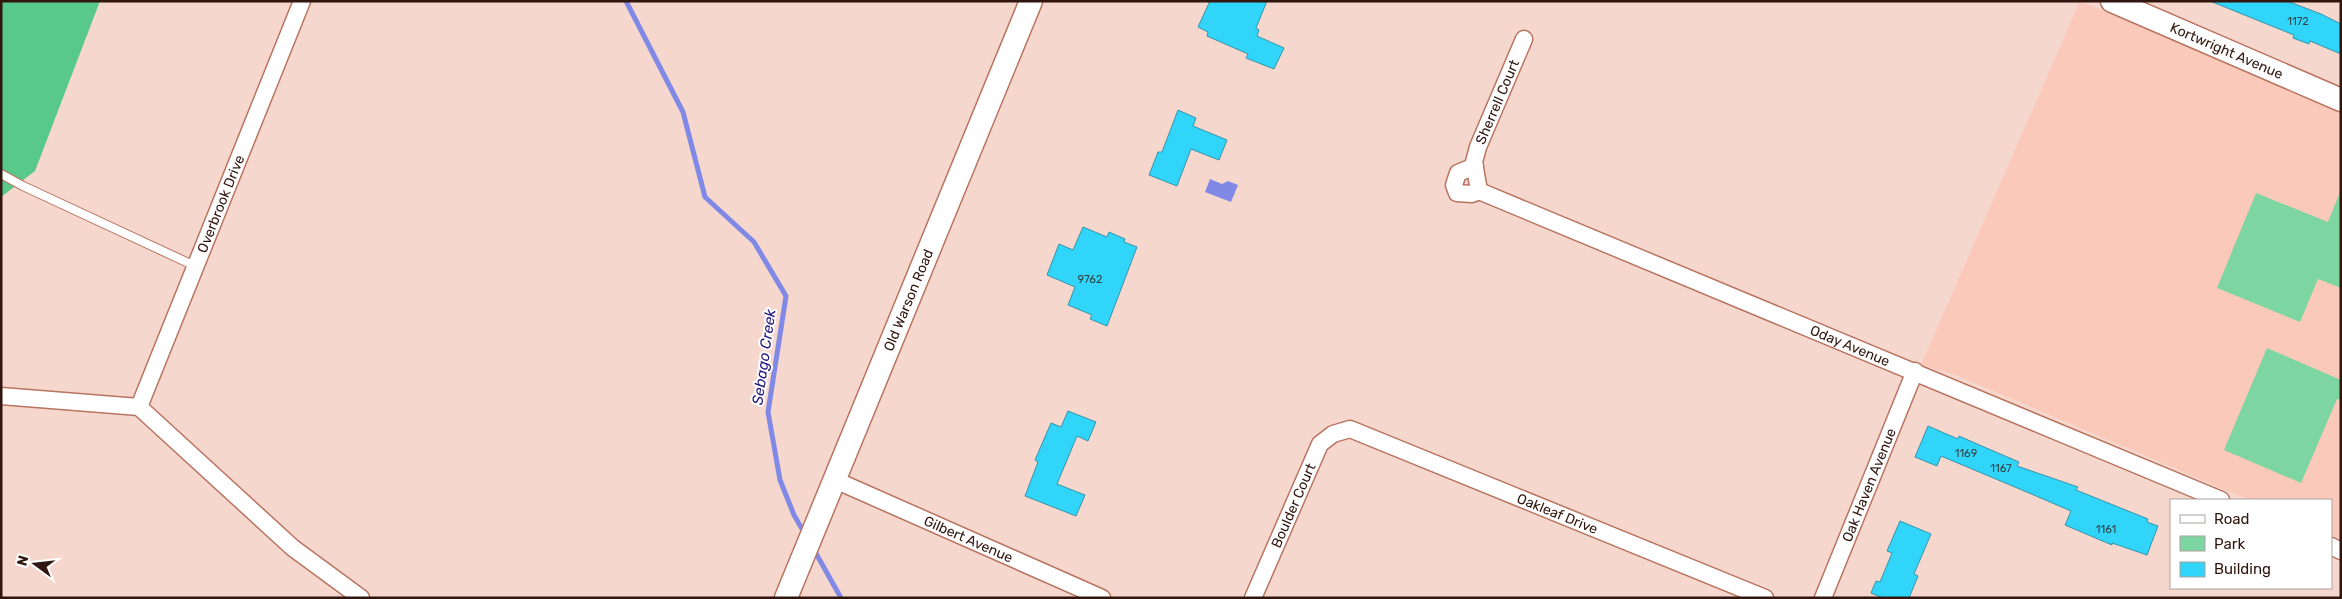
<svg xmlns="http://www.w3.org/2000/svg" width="2342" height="599" font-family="Rubik,sans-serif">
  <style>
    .built { fill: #fbc9ba }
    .green { fill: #7dd5a1 }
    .forest { fill: #58c88b }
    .water { fill: #808ae6 }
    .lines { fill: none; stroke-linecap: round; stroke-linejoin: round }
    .stream { stroke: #808ae6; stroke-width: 5 }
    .building { fill: #31d5f9; stroke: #3693aa }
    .lane-casing { stroke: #b97460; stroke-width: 10 }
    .street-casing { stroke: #b97460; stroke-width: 19 }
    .secondary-casing { stroke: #b97460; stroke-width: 25 }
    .lane { stroke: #fff; stroke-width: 8 }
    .street { stroke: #fff; stroke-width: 16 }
    .secondary { stroke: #fff; stroke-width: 22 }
    .labels { text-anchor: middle; stroke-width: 4; stroke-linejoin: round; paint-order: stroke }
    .number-label { font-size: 11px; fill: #304649 }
    .street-label { font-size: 14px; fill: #30160e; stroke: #fff }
    .water-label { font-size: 15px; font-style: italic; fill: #251681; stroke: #fff }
  </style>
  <rect width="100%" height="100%" fill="#f6d7ce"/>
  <polygon class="built" points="2080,1 2341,110 2341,539 2331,535 2331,500 2249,500 1956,375 1921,365"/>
  <g class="green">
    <polygon points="2340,192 2341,288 2318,279 2300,322 2217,288 2256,193 2328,222"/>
    <polygon points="2267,348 2341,380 2341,400 2337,399 2301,483 2224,450"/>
  </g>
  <polygon class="forest" points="1,1 100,1 35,171 1,197"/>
  <polygon class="water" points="1210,179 1222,184 1228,181 1238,185 1231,202 1205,192"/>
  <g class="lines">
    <g class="stream">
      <polyline points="626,1 683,112 705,197 754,242 786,296 768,412 780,480 794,515 805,534"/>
      <polyline points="813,548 841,598"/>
    </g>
  </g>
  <g class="building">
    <polygon points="1210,1 1267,1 1256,28 1259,30 1257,36 1284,48 1274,69 1246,58 1248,54 1207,36 1208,32 1198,27"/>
    <polygon points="2210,1 2287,1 2321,14 2341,24 2341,54 2310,41 2309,44 2293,38 2294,35"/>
    <polygon points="1178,110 1196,118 1193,126 1227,140 1219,160 1191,149 1177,186 1149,175 1158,152 1162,152"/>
    <polygon points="1083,227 1107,237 1109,232 1125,239 1124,242 1137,247 1107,326 1090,319 1092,315 1068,305 1075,287 1047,275 1059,244 1073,250"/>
    <polygon points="1068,411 1096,422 1088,441 1077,436 1057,484 1085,495 1076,516 1025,496 1038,462 1035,460 1051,423 1061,427"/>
    <polygon points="1928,426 1958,439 1959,436 1984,447 2019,462 2017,466 2078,487 2076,490 2148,519 2147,522 2158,526 2147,555 2112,543 2112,545 2065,525 2071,511 2022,490 1941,456 1937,466 1915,457"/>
    <polygon points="1900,521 1931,534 1914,574 1918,576 1909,598 1883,598 1871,593 1876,581 1880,582 1892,553 1887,551"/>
  </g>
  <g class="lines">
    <g class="lane-casing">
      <polyline id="lane" points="1,174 23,186 195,266"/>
    </g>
    <g class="street-casing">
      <g id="street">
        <polyline points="1475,166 1458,173 1454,185 1457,193 1472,194 1479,191"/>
        <path id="s1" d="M1479,191L2221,500"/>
        <path id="s2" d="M1479,191L1474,162L1478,147L1524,39"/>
        <polyline points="1,396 139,407 293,548 361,598"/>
        <path id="s3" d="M139,407L302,1"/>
        <path id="s4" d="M835,480L1102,598"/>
        <polyline points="2331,546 2341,551"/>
        <path id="s5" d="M1253,598L1320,444L1333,434L1350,429L1765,598"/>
        <path id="s6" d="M1823,598L1915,371"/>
      </g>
    </g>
    <g class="secondary-casing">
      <g id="secondary">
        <path id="s7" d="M2112,1L2341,100"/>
        <path id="s8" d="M786,598L1031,1"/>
      </g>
    </g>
    <use href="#lane" class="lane"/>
    <use href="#street" class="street"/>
    <use href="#secondary" class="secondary"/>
  </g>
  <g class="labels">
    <g class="number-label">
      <text x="2298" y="25">1172</text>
      <text x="1090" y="283">9762</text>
      <text x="1966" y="457">1169</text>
      <text x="2001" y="472">1167</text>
      <text x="2106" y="533">1161</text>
    </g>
    <g class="street-label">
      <text dy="5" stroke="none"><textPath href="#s7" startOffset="125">Kortwright Avenue</textPath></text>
      <text dy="5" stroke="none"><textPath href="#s2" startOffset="94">Sherrell Court</textPath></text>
      <text dy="5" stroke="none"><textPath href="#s3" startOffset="219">Overbrook Drive</textPath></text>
      <text dy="5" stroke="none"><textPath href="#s8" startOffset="322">Old Warson Road</textPath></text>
      <text dy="5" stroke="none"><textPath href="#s1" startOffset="402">Oday Avenue</textPath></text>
      <text dy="5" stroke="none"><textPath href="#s6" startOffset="122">Oak Haven Avenue</textPath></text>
      <text dy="5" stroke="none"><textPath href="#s5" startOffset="101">Boulder Court</textPath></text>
      <text dy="5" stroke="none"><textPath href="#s5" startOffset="426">Oakleaf Drive</textPath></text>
      <text dy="5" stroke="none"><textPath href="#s4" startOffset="146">Gilbert Avenue</textPath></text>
    </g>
    <g class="water-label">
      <text transform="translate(764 357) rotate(-82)" y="5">Sebago Creek</text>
    </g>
  </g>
  <rect width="2342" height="599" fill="none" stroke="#30160e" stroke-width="5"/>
  <rect x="2170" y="499" width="162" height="90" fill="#ffffff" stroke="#aca29f"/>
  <rect x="2180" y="515" width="25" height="8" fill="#ffffff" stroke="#aca29f"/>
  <text x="2214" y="524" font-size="15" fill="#30160e">Road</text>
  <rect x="2180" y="536" width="25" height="15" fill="#7dd5a1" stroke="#aca29f"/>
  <text x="2214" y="549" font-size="15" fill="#30160e">Park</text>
  <rect x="2180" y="562" width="25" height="15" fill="#31d5f9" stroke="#aca29f"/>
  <text x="2214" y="574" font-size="15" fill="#30160e">Building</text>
  <g transform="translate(35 564) rotate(285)" stroke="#ffffff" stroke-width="4" paint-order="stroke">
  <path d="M0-4L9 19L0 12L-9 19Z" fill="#30160e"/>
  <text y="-8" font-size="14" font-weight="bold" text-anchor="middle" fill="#30160e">N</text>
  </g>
</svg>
